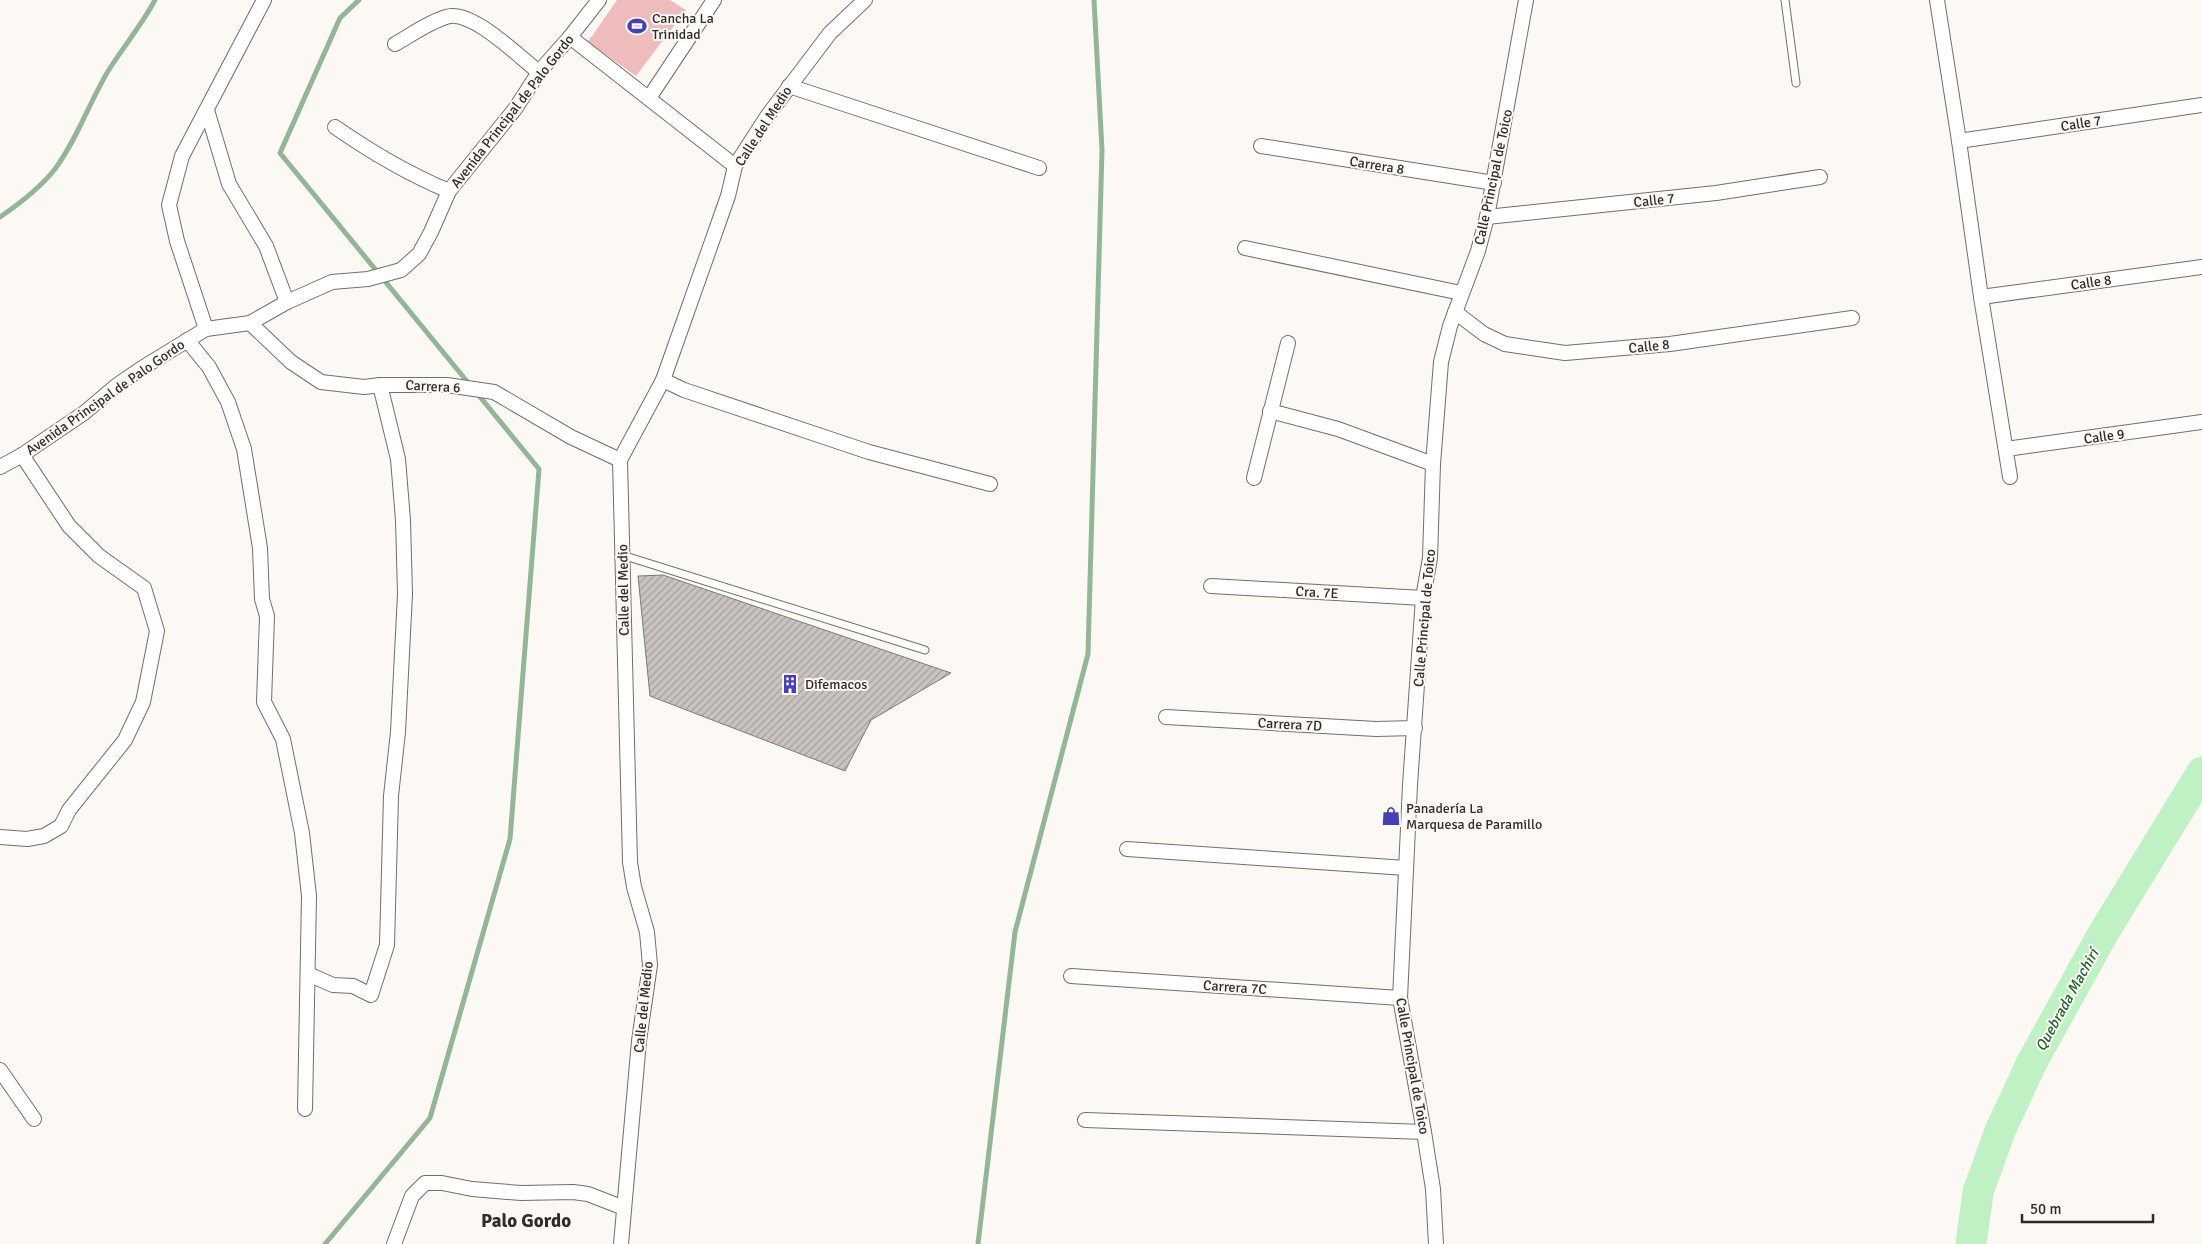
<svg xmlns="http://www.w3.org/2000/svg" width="2202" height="1244" font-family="Signika,sans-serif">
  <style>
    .grass { fill: #efbcbd }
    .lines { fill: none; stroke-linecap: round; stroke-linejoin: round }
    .stream { stroke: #94b696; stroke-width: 5 }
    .river { stroke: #c0f1c4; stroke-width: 31 }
    .building { fill: url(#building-hatch); stroke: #7f7976 }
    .lane-casing { stroke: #726f6b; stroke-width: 9 }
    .street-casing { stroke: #726f6b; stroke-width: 16 }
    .lane { stroke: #fff; stroke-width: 7 }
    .street { stroke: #fff; stroke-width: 14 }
    .labels { text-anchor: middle; stroke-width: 4; stroke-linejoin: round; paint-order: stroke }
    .poi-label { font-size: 14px; fill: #2e2d2b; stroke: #fcf9f4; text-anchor: start }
    .street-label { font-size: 14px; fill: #2e2d2b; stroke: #fcf9f4 }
    .water-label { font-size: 15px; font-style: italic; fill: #1f622c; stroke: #fcf9f4 }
    .district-label { font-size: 19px; font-weight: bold; fill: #2e2d2b; stroke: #fcf9f4 }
  </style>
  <defs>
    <pattern id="building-hatch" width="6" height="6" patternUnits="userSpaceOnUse" patternTransform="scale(1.25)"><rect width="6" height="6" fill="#cac4c1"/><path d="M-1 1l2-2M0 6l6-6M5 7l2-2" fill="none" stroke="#a4a09d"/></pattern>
  </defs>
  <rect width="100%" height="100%" fill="#fcf9f4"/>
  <polygon class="grass" points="617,0 670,0 686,10 636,76 588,42"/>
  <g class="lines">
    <g class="stream">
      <polyline points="359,0 340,18 280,153 470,385"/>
      <path d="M0,217C19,204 41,187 55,169C78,138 90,100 110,68C125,45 142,24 155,0"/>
      <polyline points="325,1244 430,1118 510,839 539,469 476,392"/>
      <polyline points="978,1244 1015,932 1088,654 1102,150 1094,0"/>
    </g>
    <polyline class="river" points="1971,1244 1978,1192 2000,1131 2032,1062 2104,932 2202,772"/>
  </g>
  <polygon class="building" points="663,575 951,673 871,720 845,771 650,696 638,576"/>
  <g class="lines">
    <g class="lane-casing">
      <g id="lane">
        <polyline points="1785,0 1796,83"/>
        <polyline points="622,555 925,650"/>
      </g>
    </g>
    <g class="street-casing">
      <g id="street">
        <polyline points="1937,0 1959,141 1981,297 2010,477"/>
        <polyline points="570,37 735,166"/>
        <path d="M395,44C411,35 429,22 446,17C471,8 519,57 539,72"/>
        <polyline points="789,86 1039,168"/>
        <polyline points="649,98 714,0"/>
        <polyline points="207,110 229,184 266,246 287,302"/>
        <path d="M335,127C371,152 408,174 449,191"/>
        <polyline points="1959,141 2202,105"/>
        <polyline points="1261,146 1494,183"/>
        <polyline points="1487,217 1716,193 1820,177"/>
        <polyline points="1245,248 1461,293"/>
        <polyline points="1981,297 2202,267"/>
        <polyline points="1455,312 1484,334 1505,344 1565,353 1670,344 1852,318"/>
        <polyline points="250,323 291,362 321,382 364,387 380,385 447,385 494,392 571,437 620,460"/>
        <polyline points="206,329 177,241 169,205 182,156 264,0"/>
        <polyline points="187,340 209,367 228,402 244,449 260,548 262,599 267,616 264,702 283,739 302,833 309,896 305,1109"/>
        <polyline points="663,380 684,390 869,452 990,484"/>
        <polyline points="1270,411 1338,429 1433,464"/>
        <polyline points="2006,449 2202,422"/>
        <polyline points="0,467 22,455 84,413 116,386 142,368 206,329 250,323 287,302 332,282 368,279 401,270 419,254 431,232 449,191 515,109 539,72 570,37 599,0"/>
        <polyline points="1254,478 1288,343"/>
        <polyline points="1211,586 1423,598"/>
        <polyline points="1166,717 1376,729 1415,728"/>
        <polyline points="0,837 27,839 44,836 61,826 69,810 125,740 143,702 157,631 144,588 99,556 69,526 22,455"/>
        <polyline points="1127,849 1406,868"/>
        <polyline points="308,974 333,985 353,986 371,995 387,945 391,796 398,732 405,594 403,520 398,459 380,385"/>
        <polyline points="1071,976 1400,998"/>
        <polyline points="0,1070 34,1119"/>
        <polyline points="1085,1120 1424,1132"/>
        <polyline points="394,1244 412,1196 425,1183 442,1183 472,1189 521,1193 573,1192 588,1194 624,1208"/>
        <polyline points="621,1244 639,1041 650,965 647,932 634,887 630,862 620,460 663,380 728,196 735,166 768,115 830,33 865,0"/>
        <polyline points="1436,1244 1433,1189 1424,1132 1400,998 1410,785 1423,598 1430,558 1433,464 1441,362 1450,326 1478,251 1487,217 1526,0"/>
      </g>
    </g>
    <use href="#lane" class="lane"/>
    <use href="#street" class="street"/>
  </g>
  <defs>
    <g id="stadium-bare" transform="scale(1.5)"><path d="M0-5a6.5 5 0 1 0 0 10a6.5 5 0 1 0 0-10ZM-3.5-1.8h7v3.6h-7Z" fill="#4640b6" stroke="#fcf9f4" stroke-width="2.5" paint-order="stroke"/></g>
    <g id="building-bare" transform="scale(1.5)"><path d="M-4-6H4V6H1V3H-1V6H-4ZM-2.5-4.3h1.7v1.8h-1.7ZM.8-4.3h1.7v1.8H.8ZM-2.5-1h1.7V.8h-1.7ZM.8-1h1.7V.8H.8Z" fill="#4640b6" stroke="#fcf9f4" stroke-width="2.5" paint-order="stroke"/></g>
    <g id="shop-bare" transform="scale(1.5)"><path d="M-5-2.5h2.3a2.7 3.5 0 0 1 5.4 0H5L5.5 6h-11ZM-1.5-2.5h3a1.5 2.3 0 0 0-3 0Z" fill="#4640b6" stroke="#fcf9f4" stroke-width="2.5" paint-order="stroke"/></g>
  </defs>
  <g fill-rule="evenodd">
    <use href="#stadium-bare" x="637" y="26"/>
    <use href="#building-bare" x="790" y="684"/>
    <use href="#shop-bare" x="1391" y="816"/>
  </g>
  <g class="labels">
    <g class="poi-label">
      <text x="652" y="23">Cancha La<tspan x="652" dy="16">Trinidad</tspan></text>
      <text x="805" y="689">Difemacos</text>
      <text x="1406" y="813">Panadería La<tspan x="1406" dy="16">Marquesa de Paramillo</tspan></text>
    </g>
    <g class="street-label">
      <text transform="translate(512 111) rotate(-52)" y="5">Avenida Principal de Palo Gordo</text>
      <text transform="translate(2081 123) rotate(-9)" y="5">Calle 7</text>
      <text transform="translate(763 126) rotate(-57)" y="5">Calle del Medio</text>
      <text transform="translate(1377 165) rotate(9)" y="5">Carrera 8</text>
      <text transform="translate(1493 177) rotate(-78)" y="5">Calle Principal de Toico</text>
      <text transform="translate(1654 200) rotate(-6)" y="5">Calle 7</text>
      <text transform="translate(2091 282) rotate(-8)" y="5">Calle 8</text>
      <text transform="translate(1649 346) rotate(-6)" y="5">Calle 8</text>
      <text transform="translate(433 386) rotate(3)" y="5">Carrera 6</text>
      <text transform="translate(105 397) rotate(-35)" y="5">Avenida Principal de Palo Gordo</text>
      <text transform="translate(2104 436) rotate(-8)" y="5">Calle 9</text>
      <text transform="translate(623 590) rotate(-91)" y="5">Calle del Medio</text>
      <text transform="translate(1317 592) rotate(3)" y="5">Cra. 7E</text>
      <text transform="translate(1424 618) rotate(-85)" y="5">Calle Principal de Toico</text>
      <text transform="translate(1290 724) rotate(3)" y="5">Carrera 7D</text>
      <text transform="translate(1235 987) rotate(4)" y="5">Carrera 7C</text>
      <text transform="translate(643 1007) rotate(-84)" y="5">Calle del Medio</text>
      <text transform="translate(1413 1066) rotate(80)" y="5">Calle Principal de Toico</text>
    </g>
    <g class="water-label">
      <text transform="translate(2067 1000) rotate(-61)" y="5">Quebrada Machirí</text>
    </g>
    <g class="district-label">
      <text x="526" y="1227">Palo Gordo</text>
    </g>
  </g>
  <path d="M2022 1214v8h131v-8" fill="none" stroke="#2e2d2b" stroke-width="2.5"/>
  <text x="2030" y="1214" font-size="15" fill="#2e2d2b" stroke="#fcf9f4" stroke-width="4" paint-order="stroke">50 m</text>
</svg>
